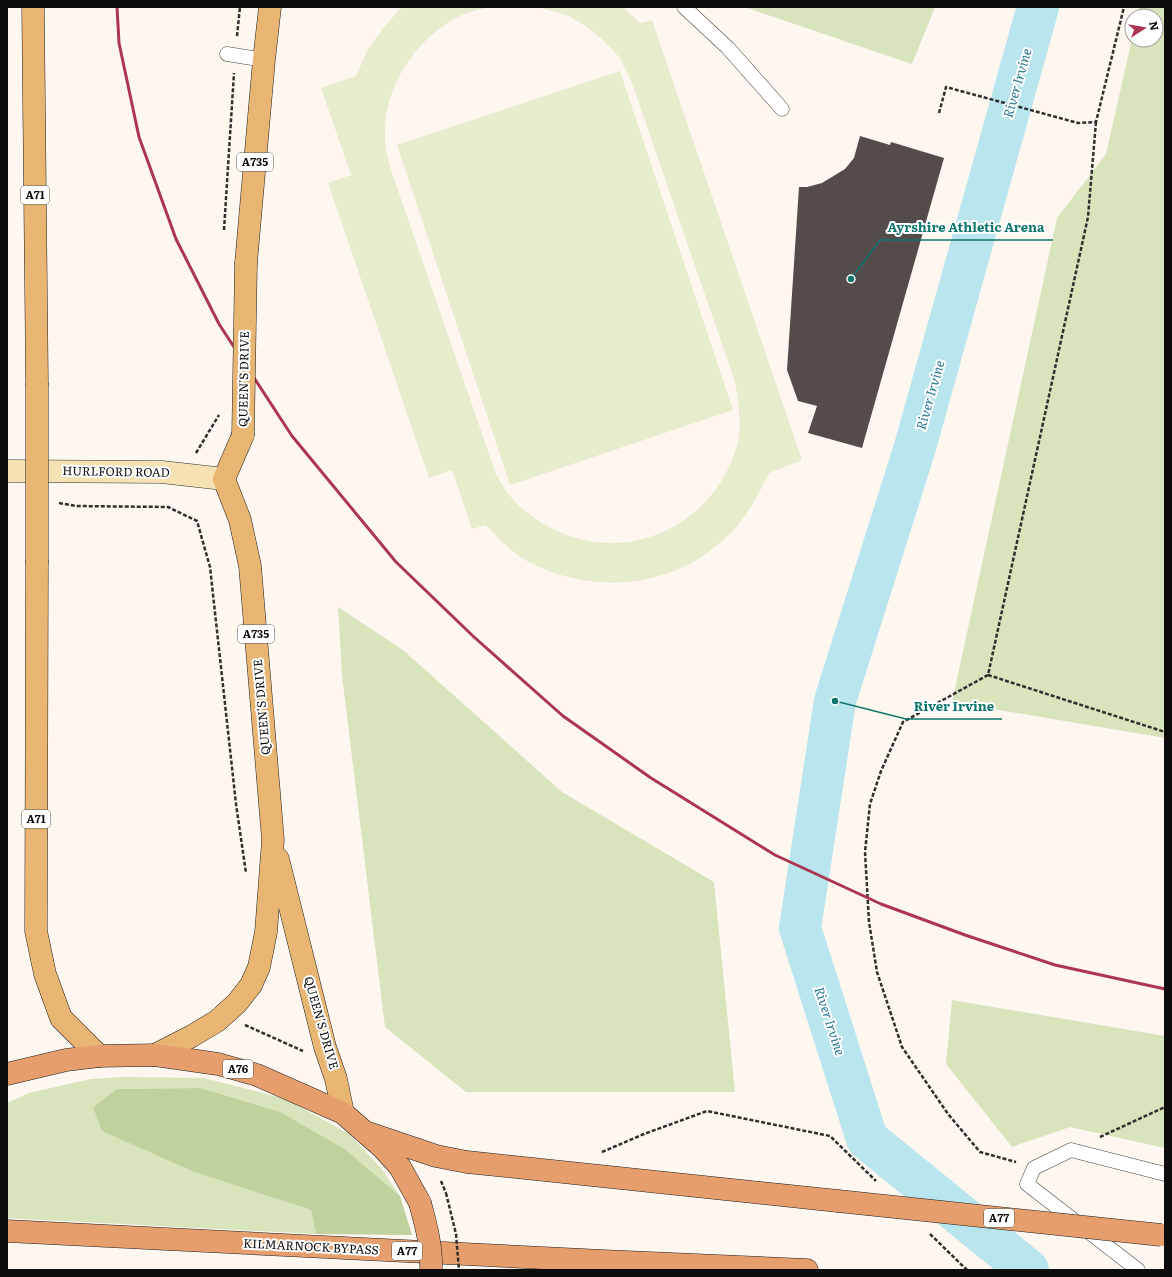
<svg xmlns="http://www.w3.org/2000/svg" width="1172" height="1277" font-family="Literata,serif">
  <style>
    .green { fill: #d8e4bc }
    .forest { fill: #bfd29d }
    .pitch { fill: #e7eccd }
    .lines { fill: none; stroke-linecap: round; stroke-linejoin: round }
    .river { stroke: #b9e5ef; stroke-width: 42 }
    .building { fill: #544c4b }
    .service-casing { stroke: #404040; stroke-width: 15 }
    .secondary-casing { stroke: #2f2f2f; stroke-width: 23 }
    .primary-casing { stroke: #1e1e1e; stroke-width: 23 }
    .trunk-casing { stroke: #1e1e1e; stroke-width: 23 }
    .path { stroke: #2f2f2f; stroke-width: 2.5; stroke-dasharray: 4 2; stroke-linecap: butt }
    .service { stroke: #fff; stroke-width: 14 }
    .secondary { stroke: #f5e1b1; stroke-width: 22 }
    .primary { stroke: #e8b573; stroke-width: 22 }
    .trunk { stroke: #e69e6d; stroke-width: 22 }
    .rail { stroke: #ac3552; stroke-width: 3 }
    .primary-bridge-casing { stroke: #1e1e1e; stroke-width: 23; stroke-linecap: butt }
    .trunk-bridge-casing { stroke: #1e1e1e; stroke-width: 23; stroke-linecap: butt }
    .path-bridge { stroke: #2f2f2f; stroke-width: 2.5; stroke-dasharray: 4 2; stroke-linecap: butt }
    .primary-bridge { stroke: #e8b573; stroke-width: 22 }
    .trunk-bridge { stroke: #e69e6d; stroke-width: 22 }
    .labels { text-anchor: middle; stroke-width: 4; stroke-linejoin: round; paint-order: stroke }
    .shield { fill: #fff; stroke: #565656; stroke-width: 1 }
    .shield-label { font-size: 11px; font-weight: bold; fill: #0d0d0d }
    .street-label { font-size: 12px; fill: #0d0d0d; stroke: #fff }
    .water-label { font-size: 13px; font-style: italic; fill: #257690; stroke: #fff }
    .leader { fill: none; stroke: #0f766e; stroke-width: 1.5 }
    .callout-dot { fill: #0f766e; stroke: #fff; stroke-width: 1.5 }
    .callout-label { font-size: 13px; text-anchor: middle; font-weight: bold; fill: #0f766e; stroke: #fff; stroke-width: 4; stroke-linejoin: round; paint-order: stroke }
  </style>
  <rect width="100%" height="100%" fill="#fdf7ef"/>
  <g class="green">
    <polygon points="744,7 935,7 912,64"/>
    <polygon points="1139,7 1165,7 1165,738 952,702 1057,218 1106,154 1132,39 1156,40 1156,16 1137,16"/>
    <polygon points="338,607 403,650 562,792 714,882 735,1092 466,1092 385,1027 342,675"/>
    <polygon points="952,1000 1165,1036 1165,1148 1070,1127 1012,1147 946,1064"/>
    <polygon points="123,1077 204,1078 286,1099 349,1134 381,1168 400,1196 346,1150 200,1088 118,1089 93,1107 197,1173 311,1210 316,1234 7,1218 7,1103 29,1093 91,1079"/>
  </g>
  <polygon class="forest" points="200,1088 280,1112 346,1150 400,1196 412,1235 316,1234 311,1210 197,1173 102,1131 93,1107 117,1089"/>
  <g class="pitch">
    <path d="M402,7H489C477,10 465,13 454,19C412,43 382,91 385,140C385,149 388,159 390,167L496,474C500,480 503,487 507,492C518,507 535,520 551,528C628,568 717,524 738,442C742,423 738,400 735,382L632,83L620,58L603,40L587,27L569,16L537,7H623L640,23L652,20L802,460L769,473C760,491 751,509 738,525C685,587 598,599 527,561C511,552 498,538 486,525L472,529L452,470L429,478L328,183L351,175L321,88L356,76L368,49L384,27Z"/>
    <polygon points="620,71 733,410 510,485 397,145"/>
  </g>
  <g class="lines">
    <polyline class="river" points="1028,1270 867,1139 800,928 835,701 915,447 1038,7"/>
  </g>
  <polygon class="building" points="860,136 890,145 891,142 944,158 862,448 808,433 817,406 798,401 787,370 799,187 807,187 822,183 845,169 854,158"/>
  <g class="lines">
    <g class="service-casing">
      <g id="service">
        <polyline points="684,7 728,48 782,109"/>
        <polyline points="227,54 264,60"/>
        <polyline points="1138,1270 1027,1184 1034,1168 1071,1150 1165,1174"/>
      </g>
    </g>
    <g class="secondary-casing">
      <polyline id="secondary" points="7,471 162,472 224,479"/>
    </g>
    <g class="primary-casing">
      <g id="primary">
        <polyline points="33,7 37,383"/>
        <polyline points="246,263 264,60 270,7"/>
        <polyline points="37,563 36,931 45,974 61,1018 99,1056"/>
        <polyline points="278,859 325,1047 336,1079 343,1113"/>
        <polyline points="155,1055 192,1036 217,1021 237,1003 251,985 259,967 266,932 273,840 250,566 240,520 224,479 243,435"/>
      </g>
    </g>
    <g class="trunk-casing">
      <g id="trunk">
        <polyline points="7,1074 66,1060 99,1056 155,1055 218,1064 257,1075 343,1113 383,1148 400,1167 420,1203"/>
        <polyline points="365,1132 436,1156 467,1162 838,1201"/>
        <polyline points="7,1231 603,1261 807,1270"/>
      </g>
    </g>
    <g class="path">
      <polyline points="237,36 240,7"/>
      <polyline points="939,113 946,87 1078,123 1096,122 1124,7"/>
      <polyline points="1096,122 1088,217 988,675 1165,732"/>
      <polyline points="224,230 234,73"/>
      <polyline points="196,453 219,415"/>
      <polyline points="59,503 76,506 168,507 197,521 210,567 236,804 246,873"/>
      <polyline points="988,675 903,722 881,771 870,804 865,852 869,922 877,972 902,1047 948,1114 980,1152 1016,1162"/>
      <polyline points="245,1025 303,1051"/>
      <polyline points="1100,1137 1165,1107"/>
      <polyline points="602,1152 644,1134 707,1111 830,1136 876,1181"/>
      <polyline points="441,1181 446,1193"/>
      <polyline points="930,1234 967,1270"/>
    </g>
    <use href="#service" class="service"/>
    <use href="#secondary" class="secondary"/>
    <use href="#primary" class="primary"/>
    <use href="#trunk" class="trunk"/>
    <polyline class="rail" points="117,7 119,43 139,137 176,239 219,324 292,436 396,562 474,637 563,716 651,778 775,855 881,904 965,935 1055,965 1165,989"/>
    <g class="primary-bridge-casing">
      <g id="primary-bridge">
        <polyline points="243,435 246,263"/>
        <polyline points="37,563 37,383"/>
      </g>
    </g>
    <g class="trunk-bridge-casing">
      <g id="trunk-bridge">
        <polyline points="838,1201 1161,1235"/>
        <path d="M420,1203C426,1225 432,1247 431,1270"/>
      </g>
    </g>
    <polyline class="path-bridge" points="446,1193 456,1234 459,1270"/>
    <use href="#primary-bridge" class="primary-bridge"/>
    <use href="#trunk-bridge" class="trunk-bridge"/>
  </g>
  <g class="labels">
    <g class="shield">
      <rect x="237" y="153" width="36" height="18" rx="3"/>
      <rect x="21" y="186" width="28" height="18" rx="3"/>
      <rect x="238" y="625" width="36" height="18" rx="3"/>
      <rect x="22" y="810" width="28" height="18" rx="3"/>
      <rect x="223" y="1060" width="30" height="18" rx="3"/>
      <rect x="984" y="1209" width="30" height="18" rx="3"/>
      <rect x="392" y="1242" width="30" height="18" rx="3"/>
    </g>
    <g class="shield-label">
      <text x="255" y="166">A735</text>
      <text x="35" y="199">A71</text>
      <text x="256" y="638">A735</text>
      <text x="36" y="823">A71</text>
      <text x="238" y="1073">A76</text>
      <text x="999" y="1222">A77</text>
      <text x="407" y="1255">A77</text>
    </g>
    <g class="street-label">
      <text transform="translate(244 379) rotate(-89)" y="4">QUEEN'S DRIVE</text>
      <text transform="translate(116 472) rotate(1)" y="4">HURLFORD ROAD</text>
      <text transform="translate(262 707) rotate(-95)" y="4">QUEEN'S DRIVE</text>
      <text transform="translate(321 1023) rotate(74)" y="4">QUEEN'S DRIVE</text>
      <text transform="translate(311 1247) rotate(3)" y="4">KILMARNOCK BYPASS</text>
    </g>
    <g class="water-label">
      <text transform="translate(1017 83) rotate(-74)" y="5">River Irvine</text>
      <text transform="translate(930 395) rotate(-74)" y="5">River Irvine</text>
      <text transform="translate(830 1021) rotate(72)" y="5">River Irvine</text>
    </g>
  </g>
  <path class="leader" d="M851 279L880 240H1053M835 701L906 719H1002"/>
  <g class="callout-dot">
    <circle cx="851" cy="279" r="4"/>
    <circle cx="835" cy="701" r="4"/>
  </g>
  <g class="callout-label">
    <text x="966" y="232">Ayrshire Athletic Arena</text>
    <text x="954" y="711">River Irvine</text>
  </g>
  <rect width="1172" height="1277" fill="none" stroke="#0d0d0d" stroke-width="16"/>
  <g transform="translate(1144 28) rotate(78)"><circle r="19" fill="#ffffff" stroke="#9e9e9e"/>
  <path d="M0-3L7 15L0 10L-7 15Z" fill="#ac3552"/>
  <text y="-6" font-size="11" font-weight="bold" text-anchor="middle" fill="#0d0d0d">N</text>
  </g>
</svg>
